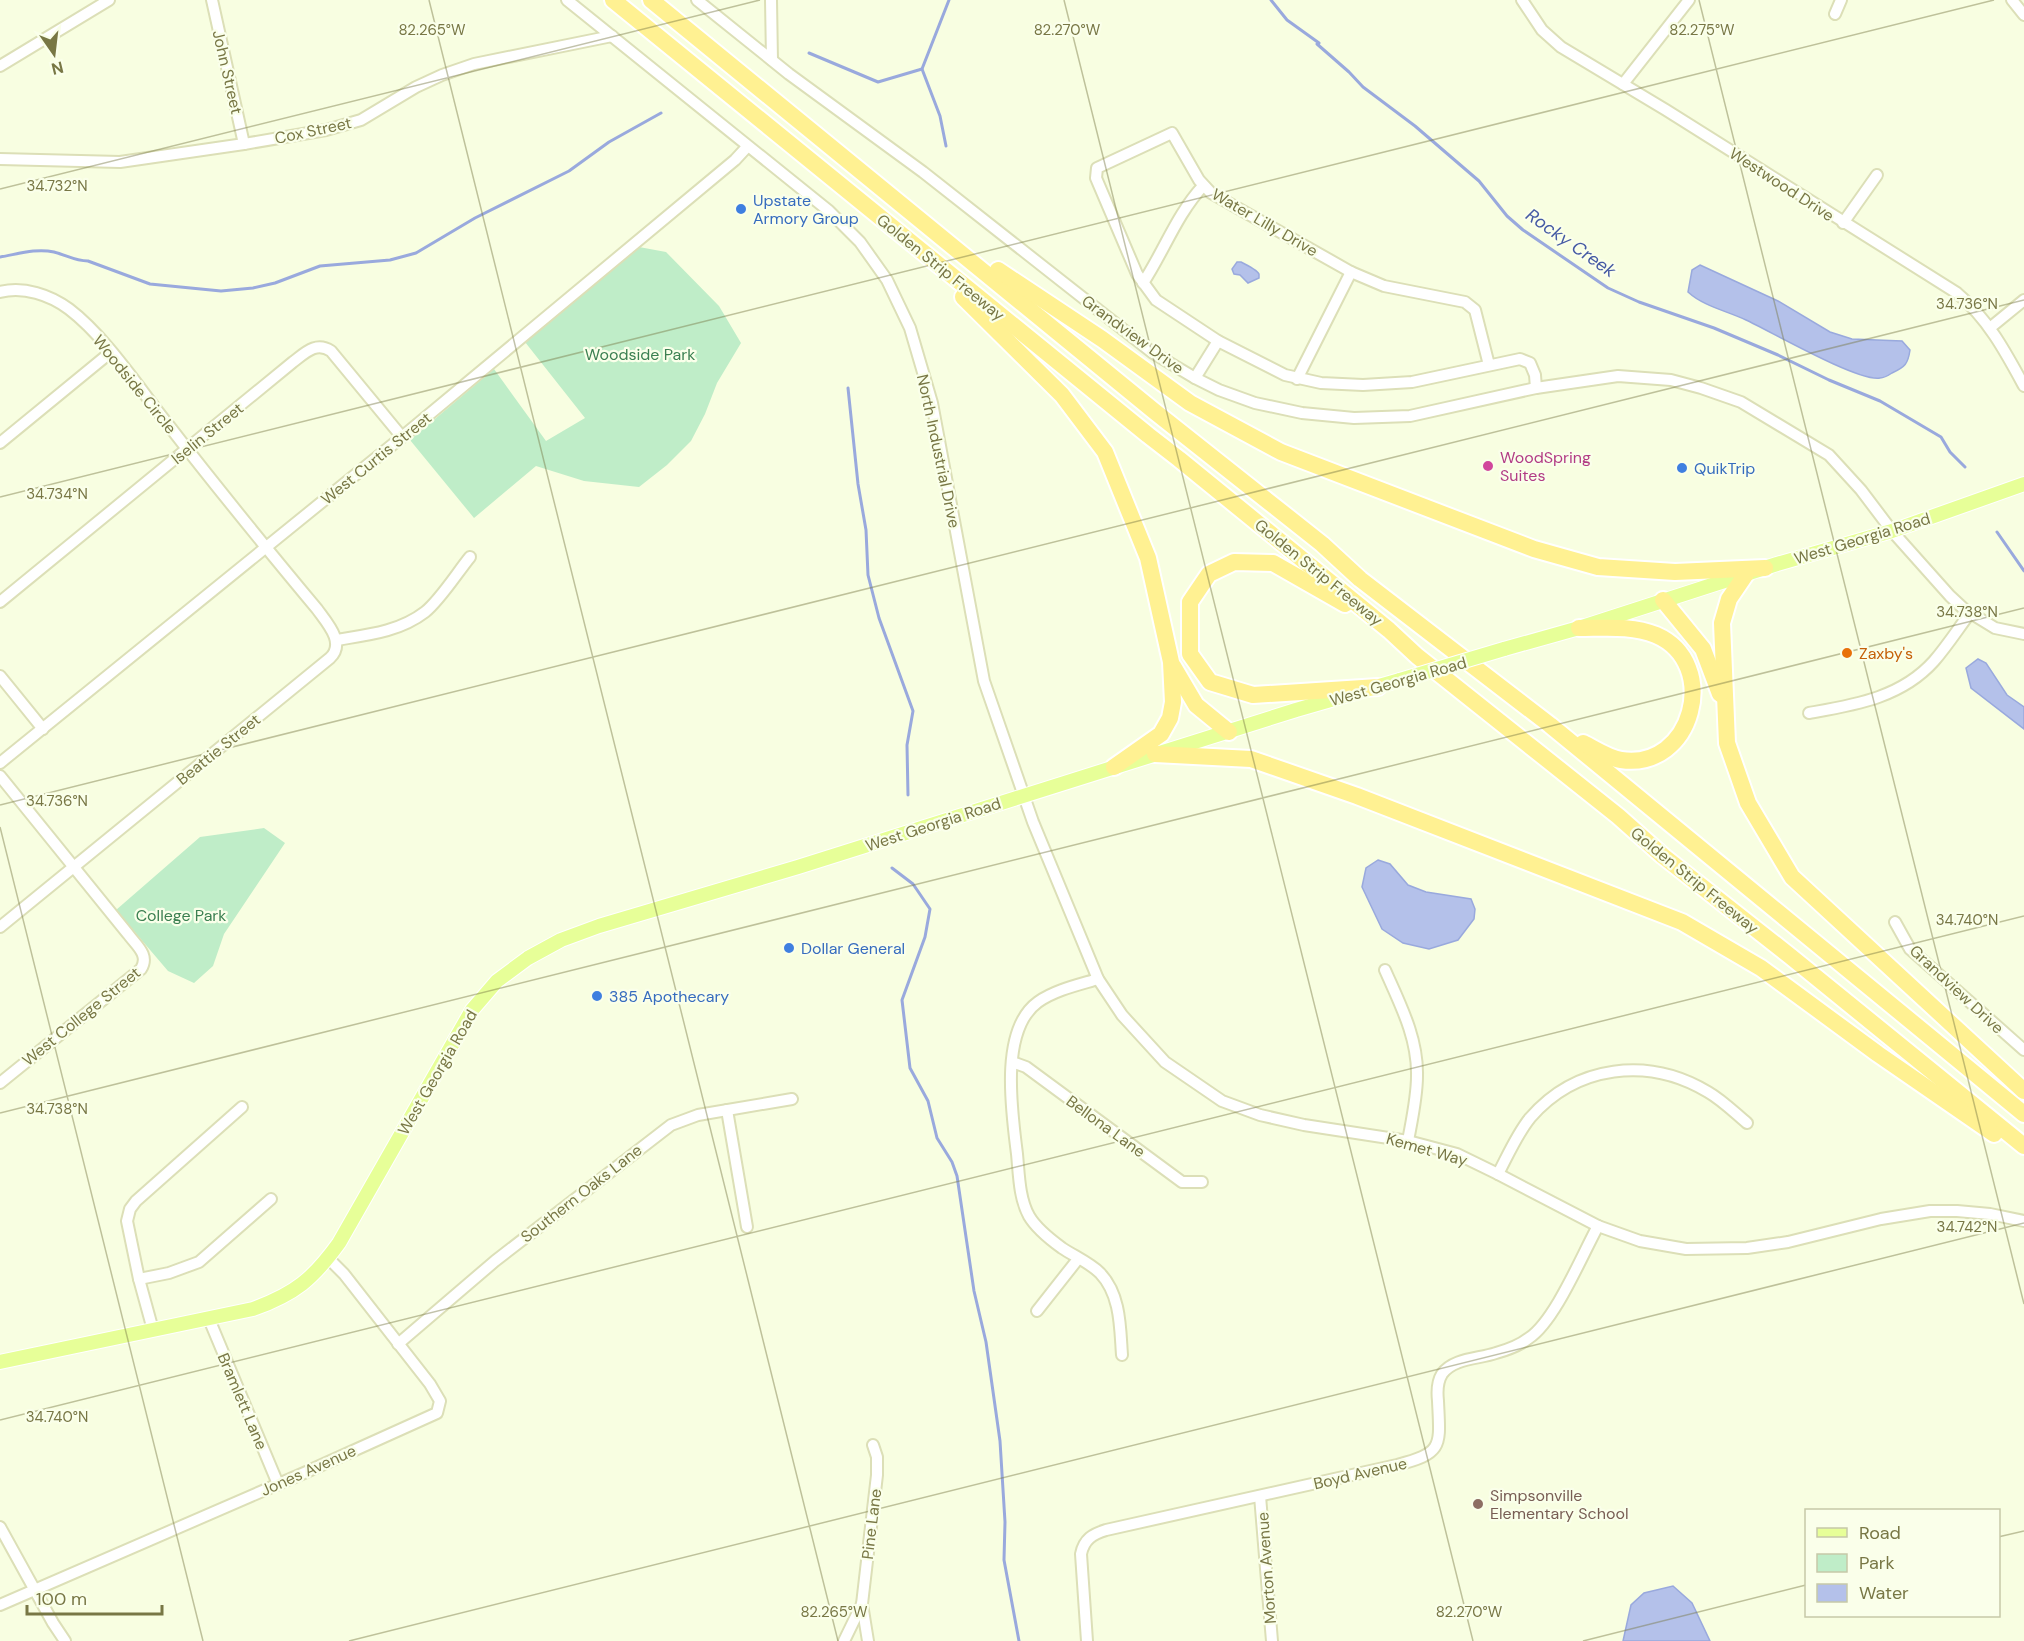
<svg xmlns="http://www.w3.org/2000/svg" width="2024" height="1641" font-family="'DM Sans',sans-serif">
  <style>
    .green { fill: #bfedc8 }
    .water { fill: #b4c1ea; stroke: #99a9dd; stroke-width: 1.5 }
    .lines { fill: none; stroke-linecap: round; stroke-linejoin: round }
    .stream { stroke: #99a9dd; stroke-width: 3 }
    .minor-casing { stroke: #dcdfb7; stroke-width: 14 }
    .major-casing { stroke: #fff; stroke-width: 16 }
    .highway-casing { stroke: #fff; stroke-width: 20 }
    .minor { stroke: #fff; stroke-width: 10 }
    .major { stroke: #e7ff98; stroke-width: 14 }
    .highway { stroke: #fff192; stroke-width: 16 }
    .major-bridge-casing { stroke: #fff; stroke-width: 16; stroke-linecap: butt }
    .major-bridge { stroke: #e7ff98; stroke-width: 14 }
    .ticks { fill: none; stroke: #787745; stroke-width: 1.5; stroke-opacity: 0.45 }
    .shop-dot { fill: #3f7fe0; stroke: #faffea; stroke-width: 2 }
    .hotel-dot { fill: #d1479c; stroke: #faffea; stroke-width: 2 }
    .food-dot { fill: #e8710a; stroke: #faffea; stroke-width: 2 }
    .education-dot { fill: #8d6e63; stroke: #faffea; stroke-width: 2 }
    .labels { text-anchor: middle; stroke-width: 4.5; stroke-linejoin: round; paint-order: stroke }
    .street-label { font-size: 16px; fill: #787745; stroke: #faffea }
    .shop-label { font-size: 16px; fill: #366cbe; stroke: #faffea; text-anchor: start }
    .park-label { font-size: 16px; fill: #3c8052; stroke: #faffea }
    .hotel-label { font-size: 16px; fill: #b23c85; stroke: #faffea; text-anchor: start }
    .food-label { font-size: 16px; fill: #c56008; stroke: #faffea; text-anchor: start }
    .education-label { font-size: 16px; fill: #785e54; stroke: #faffea; text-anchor: start }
    .water-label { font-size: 18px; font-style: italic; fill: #455aa4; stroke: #faffea }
    .ticks-label { font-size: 15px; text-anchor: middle; fill: #787745; stroke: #faffea; stroke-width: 4.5; stroke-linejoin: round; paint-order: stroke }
  </style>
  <rect width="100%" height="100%" fill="#f8fee1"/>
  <g class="green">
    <polygon points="639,247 666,252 719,306 741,343 717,383 705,414 691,441 667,465 639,487 584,481 536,466 474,518 410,440 494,369 546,441 585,418 525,342"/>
    <polygon points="264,828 285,843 224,934 213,966 194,983 168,971 116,910 200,837"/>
  </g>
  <g class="water">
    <path d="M1237,262H1241C1245,264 1257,270 1259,274V278L1248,283L1240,275L1234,274L1232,269Z"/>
    <path d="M1700,265L1778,301L1830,332L1852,339L1902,341L1910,350C1908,364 1905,367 1892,373C1889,375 1884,378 1880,378C1858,382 1770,331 1746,320C1727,311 1703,306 1688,292L1692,270Z"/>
    <polygon points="1978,659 1986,663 2007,695 2024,707 2024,729 1971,688 1966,668"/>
    <polygon points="1378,860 1390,864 1408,885 1426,892 1471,899 1475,909 1474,919 1458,940 1429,949 1403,943 1382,929 1362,887 1366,868"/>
    <polygon points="1673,1586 1692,1603 1710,1641 1623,1641 1631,1605 1644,1593"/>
  </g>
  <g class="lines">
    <g class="stream">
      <polyline points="1271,0 1287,20 1319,43 1317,44 1349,72 1363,87 1415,126 1479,181 1507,216 1523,230 1608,288 1639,302 1714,328 1778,355 1829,380 1880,401 1941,437 1950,452 1965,467"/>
      <polyline points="809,53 878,82 922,69"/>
      <polyline points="946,146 940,116 922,69 949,0"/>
      <path d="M0,257C18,254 36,248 54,252C66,255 75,261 88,261L150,284L221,291L253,288L275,283L320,266L390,260L416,253L475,218L569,171L609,142L661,113"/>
      <polyline points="848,388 858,484 866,530 868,575 879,618 913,711 907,745 908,795"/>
      <polyline points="1997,532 2024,571"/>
      <polyline points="892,868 913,884 930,909 925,937 902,1000 910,1068 928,1101 937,1138 952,1162 957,1176 974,1291 986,1342 1000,1441 1005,1522 1004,1560 1019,1641"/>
    </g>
    <g class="minor-casing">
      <g id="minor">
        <polyline points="212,0 244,144"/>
        <polyline points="567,0 829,211 860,242 887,280 910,328 932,403 984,681 1033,822 1098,979 1122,1015 1165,1062 1222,1101 1260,1115 1304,1125 1408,1141 1457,1154 1498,1174 1598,1226 1640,1241 1686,1249 1747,1248 1788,1242 1881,1219 1930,1211 1957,1211 1990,1214 2024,1221"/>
        <polyline points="697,0 789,74 923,172 1153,353 1195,378 1219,390 1255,403 1302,413 1354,418 1410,416 1536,388 1618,376 1671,380 1701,388 1741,402 1829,455 1861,490 1892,531 1950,596 1964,609 1995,628 2024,634"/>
        <polyline points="771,0 772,60"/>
        <path d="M1522,0L1542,30L1561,47L1666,110L1957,293C1988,319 2005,351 2024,386"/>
        <polyline points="2012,0 2024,15"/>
        <polyline points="1835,14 1841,0"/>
        <polyline points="0,66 109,0"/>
        <polyline points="1623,84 1689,0"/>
        <polyline points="0,159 120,162 244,144 326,130 361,120 416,87 442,75 474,64 612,36"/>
        <polyline points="1843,223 1877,175"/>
        <path d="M1143,283C1164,251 1177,214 1203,186"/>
        <path d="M0,292C24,286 50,295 69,309C106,337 141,391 170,427C218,489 267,549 317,609C327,623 346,643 330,658L0,927"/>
        <polyline points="1991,327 2024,300"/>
        <polyline points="1489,365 1475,310 1465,302 1384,286 1351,272 1211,193 1199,180 1172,133 1097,168 1096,178 1137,274 1156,300 1218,341 1285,375 1321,383 1363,385 1412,382 1520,359 1530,363 1535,375 1536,388"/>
        <polyline points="1195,378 1218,341"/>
        <polyline points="1297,379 1351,272"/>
        <polyline points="0,443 111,352"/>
        <path d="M0,602L293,362C305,353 316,341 331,351L402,437"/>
        <path d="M336,640C367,635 399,632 425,612C440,600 457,573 470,557"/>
        <polyline points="0,676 43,729"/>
        <path d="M1809,713C1854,705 1901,698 1934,661C1947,646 1958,629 1970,613"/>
        <polyline points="0,763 402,437 735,160 747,147"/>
        <path d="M0,776L128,934C136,945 150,955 141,969L0,1083"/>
        <polyline points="1895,922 1910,949 2024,1050"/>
        <path d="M1385,970C1400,1004 1418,1038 1417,1076C1417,1097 1412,1119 1408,1141"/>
        <path d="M1098,979C1078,985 1055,990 1038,1002C999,1030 1012,1113 1017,1154C1019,1174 1019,1198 1029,1216C1036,1228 1051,1240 1062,1248C1074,1256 1090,1263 1100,1273C1121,1295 1120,1328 1122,1355"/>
        <polyline points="1012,1062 1026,1067 1182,1182 1202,1182"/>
        <polyline points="727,1110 747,1227"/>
        <path d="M1498,1174C1508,1155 1517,1134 1530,1118C1576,1065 1648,1056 1708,1092C1722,1100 1735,1113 1747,1123"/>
        <polyline points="139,1279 169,1273 199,1262 271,1199"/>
        <polyline points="1037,1311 1078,1259"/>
        <polyline points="209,1319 278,1484"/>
        <polyline points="153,1330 139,1279 127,1221 130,1209 136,1201 242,1107"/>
        <polyline points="398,1344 495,1261 671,1125 698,1115 792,1099"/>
        <polyline points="1260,1496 1272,1641"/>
        <polyline points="0,1527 53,1623 65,1641"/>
        <polyline points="0,1605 304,1473 437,1413 440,1401 430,1384 344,1274 328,1258"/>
        <polyline points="844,1641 862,1604"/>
        <polyline points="868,1641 862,1604 877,1475 877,1457 873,1445"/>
        <path d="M1087,1641L1081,1554C1084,1539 1093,1534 1106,1530L1397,1465C1444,1453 1440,1446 1438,1401C1437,1392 1437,1382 1442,1374C1453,1358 1479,1359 1496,1353C1507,1350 1520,1345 1529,1338C1555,1321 1582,1255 1598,1226"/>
      </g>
    </g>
    <g class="major-casing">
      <g id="major">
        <polyline points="1504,649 1579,628 1777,564 1892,531 2024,484"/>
        <path d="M0,1362L253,1309C295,1294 313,1279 339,1243L472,1010L497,981L528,958L561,940L599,926L798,867L1296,710L1400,680"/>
      </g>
    </g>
    <g class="highway-casing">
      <g id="highway">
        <polyline points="613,0 1148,435 1179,459 1389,630 1417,656 1618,816 1663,856 1790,956 2024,1146"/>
        <polyline points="651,0 1154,411 1322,544 1360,579 1550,725 2024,1114"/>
        <polyline points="998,270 1102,339 1190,403 1281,452 1534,549 1598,567 1675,572 1765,568"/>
        <polyline points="963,297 1062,395 1105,452 1148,558 1171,662 1173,702 1170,718 1161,734 1114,767"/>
        <polyline points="1746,574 1729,599 1722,623 1727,743 1748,803 1792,877 2024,1091"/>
        <polyline points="1663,600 1703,649 1720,694"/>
        <polyline points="1345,604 1273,563 1234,562 1209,574 1190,602 1190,654 1210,682 1253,695 1378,687"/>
        <path d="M1579,628C1604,628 1632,625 1656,635C1721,663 1693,771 1621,760C1608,758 1595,749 1583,743"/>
        <polyline points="1173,666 1196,705 1229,732"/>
        <polyline points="1155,754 1251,759 1357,796 1682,922 1761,968 1878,1054 1994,1134"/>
      </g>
    </g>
    <use href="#minor" class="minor"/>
    <use href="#major" class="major"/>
    <use href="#highway" class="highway"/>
    <g class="major-bridge-casing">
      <polyline id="major-bridge" points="1400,680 1504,649"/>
    </g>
    <use href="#major-bridge" class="major-bridge"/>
  </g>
  <path class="ticks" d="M429,0L838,1641M1064,0L1473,1641M1699,0L2024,1304M0,189L760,0M0,497L1994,0M0,805L2024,300M0,827L203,1641M0,1113L2024,608M0,1420L2024,916M1998,1537L2024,1531M349,1641L2024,1223M1583,1641L1806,1585"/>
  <g class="shop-dot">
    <circle cx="741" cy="209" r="6"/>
    <circle cx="1682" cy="468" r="6"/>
    <circle cx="789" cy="948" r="6"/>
    <circle cx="597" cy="996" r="6"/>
  </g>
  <circle class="hotel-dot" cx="1488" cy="466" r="6"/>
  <circle class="food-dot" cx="1847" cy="653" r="6"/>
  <circle class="education-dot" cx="1478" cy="1504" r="6"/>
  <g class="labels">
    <g class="street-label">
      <text transform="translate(228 72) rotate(77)" y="6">John Street</text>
      <text transform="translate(313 130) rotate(-12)" y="6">Cox Street</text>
      <text transform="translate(1782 184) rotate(33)" y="6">Westwood Drive</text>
      <text transform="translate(1265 222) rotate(30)" y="6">Water Lilly Drive</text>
      <text transform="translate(941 267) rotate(39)" y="6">Golden Strip Freeway</text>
      <text transform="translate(1133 334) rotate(36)" y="6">Grandview Drive</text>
      <text transform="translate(135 384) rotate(51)" y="6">Woodside Circle</text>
      <text transform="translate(207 433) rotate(-39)" y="6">Iselin Street</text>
      <text transform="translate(939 451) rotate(78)" y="6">North Industrial Drive</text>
      <text transform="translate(376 458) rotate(-39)" y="6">West Curtis Street</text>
      <text transform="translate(1862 538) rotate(-17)" y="6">West Georgia Road</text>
      <text transform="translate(1319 572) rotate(39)" y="6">Golden Strip Freeway</text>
      <text transform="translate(1398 681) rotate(-16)" y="6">West Georgia Road</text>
      <text transform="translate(218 749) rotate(-39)" y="6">Beattie Street</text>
      <text transform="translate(933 824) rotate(-18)" y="6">West Georgia Road</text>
      <text transform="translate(1695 880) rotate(39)" y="6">Golden Strip Freeway</text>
      <text transform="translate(1957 989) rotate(43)" y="6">Grandview Drive</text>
      <text transform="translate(81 1016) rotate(-39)" y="6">West College Street</text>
      <text transform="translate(437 1072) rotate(-60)" y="6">West Georgia Road</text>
      <text transform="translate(1106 1126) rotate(36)" y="6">Bellona Lane</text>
      <text transform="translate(1427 1149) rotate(16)" y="6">Kemet Way</text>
      <text transform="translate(581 1193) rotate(-38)" y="6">Southern Oaks Lane</text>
      <text transform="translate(243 1401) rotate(67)" y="6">Bramlett Lane</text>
      <text transform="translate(308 1470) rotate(-24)" y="6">Jones Avenue</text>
      <text transform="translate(1360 1473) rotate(-13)" y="6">Boyd Avenue</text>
      <text transform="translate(871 1524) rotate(-83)" y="6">Pine Lane</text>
      <text transform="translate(1266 1568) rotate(-94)" y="6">Morton Avenue</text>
    </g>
    <g class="shop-label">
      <text x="753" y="206">Upstate<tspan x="753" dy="18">Armory Group</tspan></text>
      <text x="1694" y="474">QuikTrip</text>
      <text x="801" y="954">Dollar General</text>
      <text x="609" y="1002">385 Apothecary</text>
    </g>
    <g class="park-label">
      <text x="640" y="360">Woodside Park</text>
      <text x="181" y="921">College Park</text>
    </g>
    <g class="hotel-label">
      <text x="1500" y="463">WoodSpring<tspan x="1500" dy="18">Suites</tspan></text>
    </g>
    <g class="food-label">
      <text x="1859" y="659">Zaxby's</text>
    </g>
    <g class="education-label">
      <text x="1490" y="1501">Simpsonville<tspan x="1490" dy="18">Elementary School</tspan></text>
    </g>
    <g class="water-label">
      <text transform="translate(1571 243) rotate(35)" y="6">Rocky Creek</text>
    </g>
  </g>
  <g class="ticks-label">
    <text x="1702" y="35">82.275°W</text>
    <text x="432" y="35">82.265°W</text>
    <text x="1067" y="35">82.270°W</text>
    <text x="57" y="191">34.732°N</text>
    <text x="1967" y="309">34.736°N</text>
    <text x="57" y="499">34.734°N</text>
    <text x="1967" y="617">34.738°N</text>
    <text x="57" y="806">34.736°N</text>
    <text x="1967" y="925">34.740°N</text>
    <text x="57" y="1114">34.738°N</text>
    <text x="1967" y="1232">34.742°N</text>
    <text x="57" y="1422">34.740°N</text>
    <text x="834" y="1617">82.265°W</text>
    <text x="1469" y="1617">82.270°W</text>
  </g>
  <rect x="1805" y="1509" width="195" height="108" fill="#faffea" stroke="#c6c9a8" stroke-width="1.5"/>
  <rect x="1817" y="1528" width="30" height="9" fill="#e7ff98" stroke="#c6c9a8" stroke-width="1.5"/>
  <text x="1859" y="1539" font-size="18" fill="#787745">Road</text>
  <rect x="1817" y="1554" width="30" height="18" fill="#bfedc8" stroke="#c6c9a8" stroke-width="1.5"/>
  <text x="1859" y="1569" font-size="18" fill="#787745">Park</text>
  <rect x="1817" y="1584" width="30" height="18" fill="#b4c1ea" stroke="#c6c9a8" stroke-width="1.5"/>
  <text x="1859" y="1599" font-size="18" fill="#787745">Water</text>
  <g transform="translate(54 54) rotate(166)" stroke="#faffea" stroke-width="4.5" paint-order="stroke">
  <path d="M0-4.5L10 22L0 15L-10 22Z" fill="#787745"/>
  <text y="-9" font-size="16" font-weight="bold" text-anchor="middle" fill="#787745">N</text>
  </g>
  <path d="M27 1605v9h135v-9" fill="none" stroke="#787745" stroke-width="3"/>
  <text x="36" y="1605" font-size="18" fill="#787745" stroke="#faffea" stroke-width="4.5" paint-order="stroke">100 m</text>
</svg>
